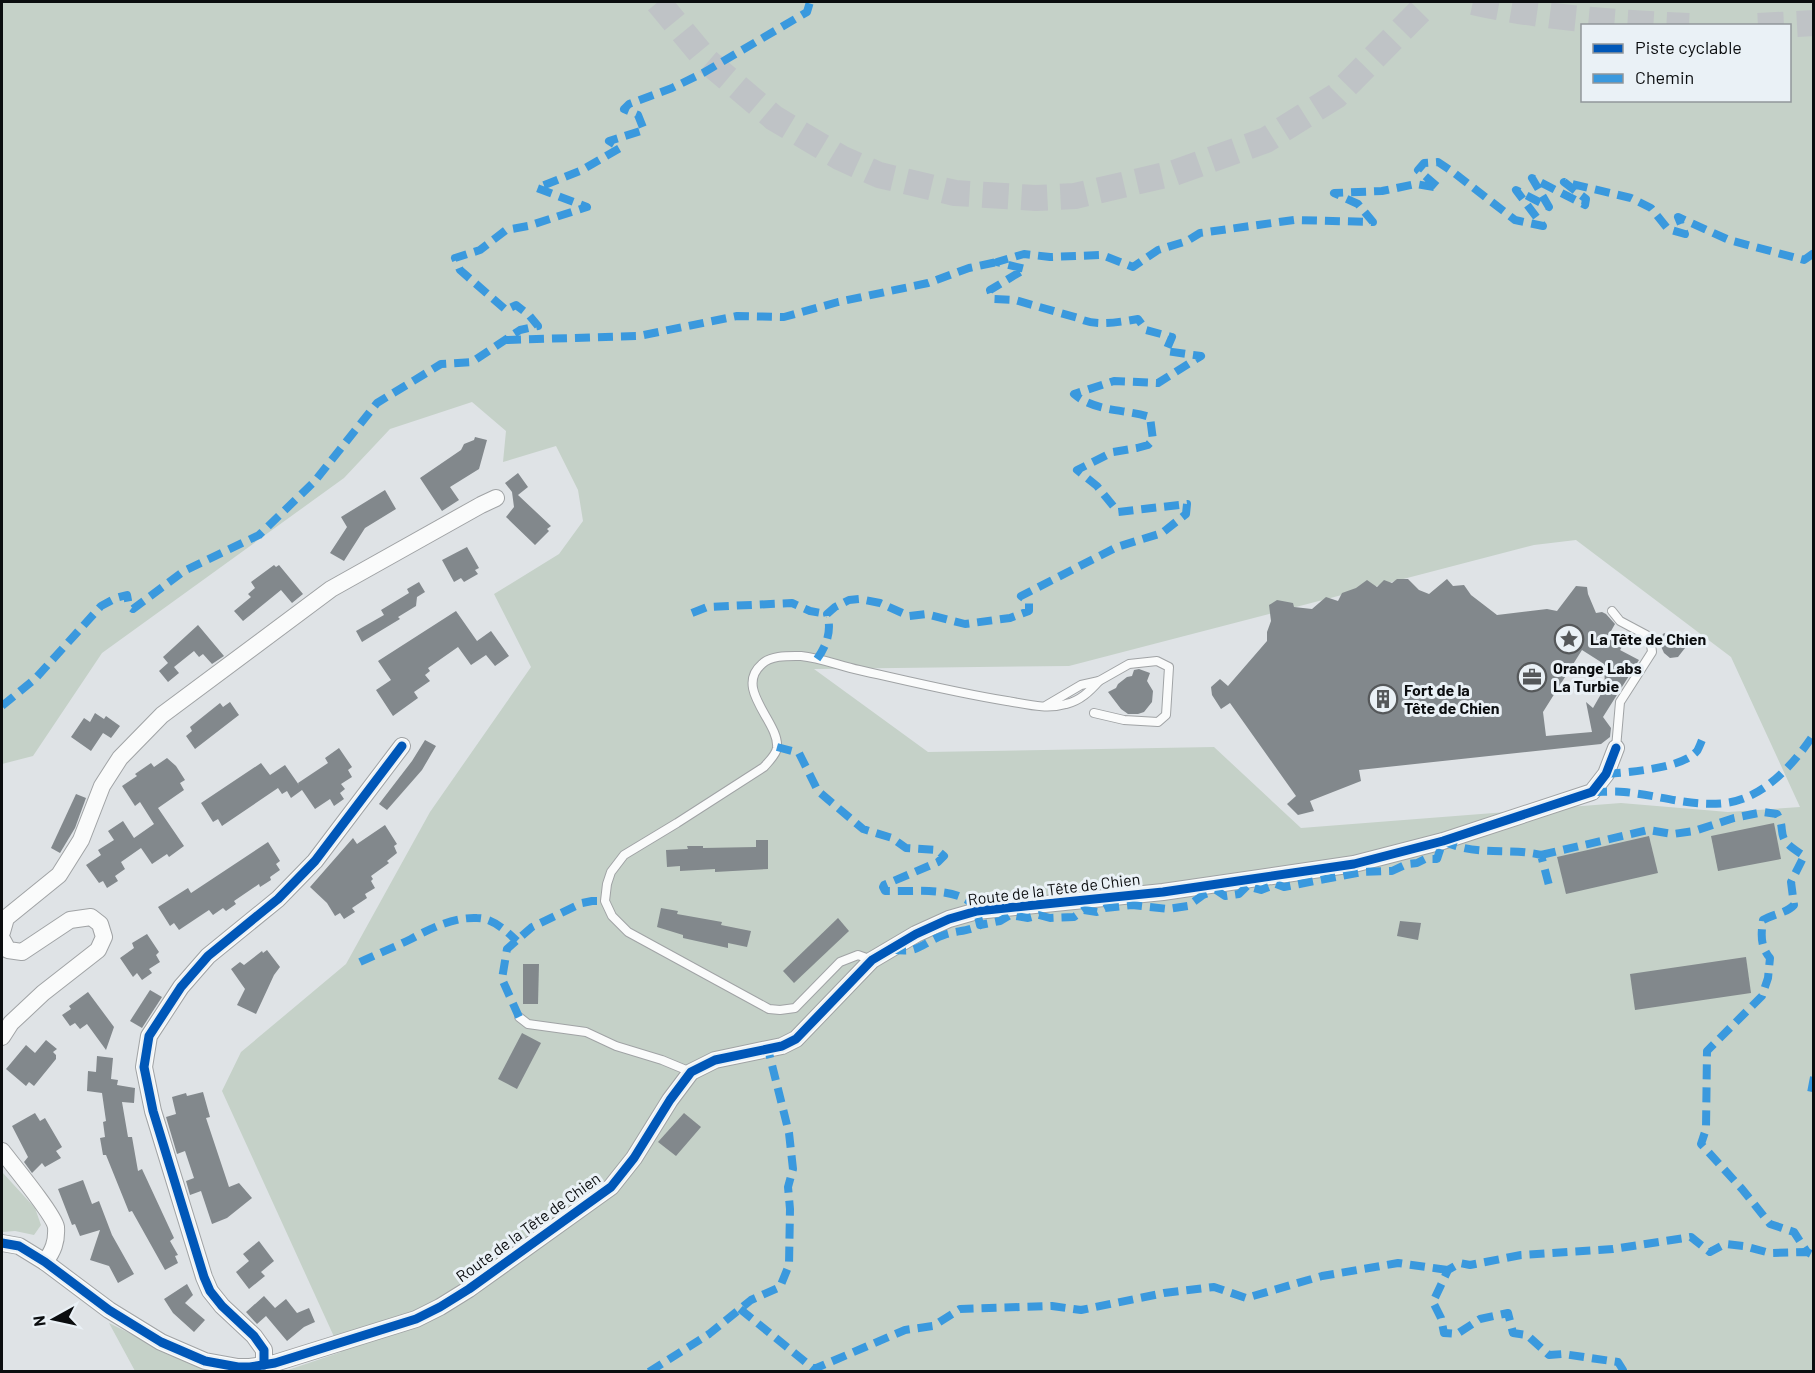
<svg xmlns="http://www.w3.org/2000/svg" width="1815" height="1373" font-family="Barlow,sans-serif">
  <style>
    .green { fill: #c5d1c8; fill-rule: evenodd }
    .building { fill: #82888c; fill-rule: evenodd }
    .lines { fill: none; stroke-linecap: round; stroke-linejoin: round }
    .primary-tunnel { stroke: #bfc3c6; stroke-width: 26; stroke-dasharray: 26 13; stroke-linecap: butt }
    .service-casing { stroke: #a0a3a5; stroke-width: 10 }
    .minor-casing { stroke: #a0a3a5; stroke-width: 18 }
    .service { stroke: #fafbfb; stroke-width: 8 }
    .minor { stroke: #fafbfb; stroke-width: 16 }
    .quiet { stroke: #3a99de; stroke-width: 8; stroke-dasharray: 15 8; stroke-linecap: butt }
    .cycleway-casing { stroke: #eaf1f6; stroke-width: 13 }
    .cycleway { stroke: #0057b8; stroke-width: 9 }
    .labels { text-anchor: middle; stroke-width: 6; stroke-linejoin: round; paint-order: stroke }
    .poi-label { font-size: 16px; font-weight: bold; fill: #0b0d0f; stroke: #eaf1f6; text-anchor: start }
    .street-label { font-size: 16px; fill: #0b0d0f; stroke: #eaf1f6 }
  </style>
  <rect width="100%" height="100%" fill="#dfe3e6"/>
  <g class="green">
    <path d="M2,2H1813V1371H285L341,1352L222,1091L241,1052L346,964L430,812L531,667L494,594L559,554L583,521L578,490L556,446L503,462L506,431L472,402L390,429L344,478L102,653L33,756L2,764ZM1582,26H1790V100H1582ZM1576,540L1731,657L1800,807L1728,812L1621,803L1301,828L1214,747L928,752L814,669L1069,666L1534,545Z"/>
    <polygon points="2,1172 35,1208 41,1225 34,1235 15,1231 2,1232"/>
    <polygon points="109,1323 186,1361 220,1371 135,1371"/>
  </g>
  <g class="building">
    <polygon points="475,437 487,440 479,469 450,487 459,500 442,511 420,478 461,450 464,444 474,440"/>
    <polygon points="518,473 528,487 518,495 551,526 547,529 549,531 535,545 506,517 514,507 512,492 505,483"/>
    <polygon points="385,490 396,509 365,528 344,561 330,553 347,527 341,517"/>
    <polygon points="467,547 479,568 475,570 478,574 464,582 461,578 454,582 442,560"/>
    <polygon points="274,565 276,567 279,565 303,594 292,603 281,590 243,621 234,611 251,597 248,594 255,588 251,582"/>
    <path d="M1397,579H1408L1419,590L1429,594L1447,579L1453,586L1464,585L1471,595L1497,615L1547,609L1557,611L1576,586L1587,587L1588,594L1596,613L1602,612L1606,614L1615,624L1607,638L1622,647L1620,650L1639,660L1603,717L1611,728L1610,737L1601,744L1359,770L1361,781L1310,801L1314,811L1298,815L1287,804L1296,796L1230,703L1221,709L1212,695L1211,687L1220,679L1228,686L1267,641V632L1271,621L1269,605L1277,600L1293,603L1294,607L1312,609L1326,597L1338,601L1342,593L1356,588L1367,580L1377,587L1384,580L1392,583ZM1582,650L1604,664L1605,687L1593,708L1586,702L1592,732L1546,736L1543,712Z"/>
    <polygon points="419,582 425,592 417,597 416,606 398,617 400,619 362,642 356,631 384,615 381,610 409,593 407,589"/>
    <polygon points="456,611 477,641 491,631 509,656 495,666 486,655 471,665 458,647 428,668 430,671 425,675 430,681 414,692 418,698 393,716 376,690 391,680 378,661"/>
    <polygon points="198,625 224,656 212,664 203,654 199,657 194,651 174,667 179,673 168,682 159,671 168,663 163,657"/>
    <polygon points="1664,633 1673,638 1675,636 1684,641 1685,648 1678,657 1670,658 1664,653 1658,640"/>
    <polygon points="1139,669 1150,673 1147,681 1153,691 1152,702 1144,712 1138,714 1128,714 1121,709 1108,692 1116,688 1118,684 1127,677 1132,676 1134,670"/>
    <polygon points="230,702 239,715 195,749 186,736 192,731 190,727 220,703 223,707"/>
    <polygon points="95,713 104,719 106,716 120,726 111,738 103,733 91,751 71,737 84,718 90,722"/>
    <polygon points="425,740 436,746 422,770 387,810 379,804 412,761"/>
    <polygon points="339,748 352,767 348,770 352,777 341,784 345,789 340,793 344,799 334,806 330,799 315,809 302,790 291,798 287,791 282,794 278,788 222,826 218,819 213,822 201,803 261,763 270,775 285,765 299,785 298,783 328,763 325,758"/>
    <polygon points="167,758 176,766 185,780 180,783 184,790 158,808 184,846 169,857 167,854 152,864 141,848 121,862 125,869 115,876 118,881 107,888 103,881 99,883 86,865 101,855 98,850 114,840 108,831 123,821 134,838 154,824 140,802 135,806 122,786 137,776 135,774 151,763 154,767"/>
    <polygon points="76,794 86,798 75,828 60,853 51,848"/>
    <polygon points="1774,823 1781,859 1718,871 1711,836"/>
    <polygon points="385,825 397,844 394,846 397,853 387,861 389,863 371,876 373,879 371,881 375,888 365,894 367,898 352,908 355,912 344,919 340,913 335,916 327,903 310,887 353,838 357,844"/>
    <polygon points="1649,836 1658,873 1566,894 1557,857"/>
    <polygon points="756,840 768,840 768,869 715,872 715,869 680,871 680,866 667,867 666,850 688,849 687,846 703,846 703,848 756,847"/>
    <polygon points="268,842 280,861 276,864 280,870 270,877 271,880 260,887 259,884 234,901 236,904 226,911 223,908 213,915 209,910 179,930 174,923 170,926 158,907 188,888 191,893"/>
    <polygon points="661,908 678,911 677,914 722,922 721,925 751,931 747,947 728,943 728,948 683,938 683,935 657,927"/>
    <polygon points="838,918 849,931 794,983 783,971"/>
    <polygon points="1400,921 1421,923 1418,940 1397,936"/>
    <polygon points="147,934 159,952 156,955 160,962 149,969 152,973 142,980 137,973 133,977 120,958 134,948 132,943"/>
    <polygon points="267,950 280,967 274,975 256,1014 237,1005 245,989 231,969 240,962 244,965 262,951 263,953"/>
    <polygon points="1746,957 1751,993 1635,1010 1630,974"/>
    <polygon points="523,964 539,964 538,1004 523,1004"/>
    <polygon points="150,990 162,997 142,1028 130,1021"/>
    <polygon points="88,992 114,1027 106,1050 87,1024 80,1029 75,1023 70,1026 62,1015 71,1009 69,1006"/>
    <polygon points="522,1033 541,1043 517,1089 498,1079"/>
    <polygon points="46,1040 57,1049 53,1052 56,1055 56,1059 34,1086 29,1082 26,1086 6,1069 26,1045 35,1053"/>
    <polygon points="97,1056 113,1058 111,1079 118,1080 117,1085 135,1088 134,1103 122,1102 128,1137 132,1137 138,1171 142,1169 174,1238 170,1241 178,1255 175,1256 178,1263 165,1270 132,1211 129,1212 106,1155 103,1155 100,1138 105,1137 103,1122 106,1121 102,1093 87,1091 88,1071 96,1072"/>
    <polygon points="203,1092 210,1117 206,1118 229,1187 239,1183 252,1198 227,1218 212,1224 201,1191 190,1195 186,1181 194,1178 185,1151 177,1154 166,1117 176,1114 172,1097 186,1093 187,1096"/>
    <polygon points="35,1113 40,1121 45,1118 62,1147 56,1151 61,1158 45,1167 42,1163 32,1173 24,1162 28,1157 12,1126"/>
    <polygon points="684,1113 701,1127 676,1156 658,1142"/>
    <polygon points="83,1180 92,1204 99,1201 112,1235 134,1274 118,1283 109,1266 90,1260 100,1230 80,1236 75,1224 72,1225 58,1189"/>
    <polygon points="259,1241 274,1261 261,1272 265,1276 249,1289 236,1272 249,1261 243,1254"/>
    <polygon points="187,1284 193,1295 185,1303 205,1320 194,1332 173,1313 164,1299"/>
    <polygon points="264,1296 275,1308 286,1299 297,1313 309,1308 315,1322 304,1327 287,1341 266,1316 257,1324 246,1312"/>
  </g>
  <g class="lines">
    <g class="primary-tunnel">
      <polyline points="658,2 707,61 774,118 841,158 879,175 955,193 1036,198 1075,196 1174,173 1266,140 1336,96 1429,2"/>
      <path d="M1473,2C1544,18 1617,23 1689,26"/>
      <polyline points="1758,26 1814,23"/>
    </g>
    <g class="service-casing">
      <g id="service">
        <polyline points="1612,611 1620,621 1650,637 1652,652 1620,702 1616,748"/>
        <polyline points="1047,705 1081,685 1099,681 1129,664 1157,661 1169,667 1166,715 1158,722 1124,720 1094,713"/>
        <path d="M872,960L858,955L840,962L795,1008L780,1010L769,1009L628,932L612,916L605,901L607,884L611,872L624,855L677,823L764,767C769,761 776,755 777,748C780,722 733,689 762,664C771,655 789,656 801,656C821,658 840,666 859,670C908,681 957,693 1007,701C1026,704 1046,710 1066,704C1080,701 1090,691 1099,681"/>
        <polyline points="519,1017 528,1024 586,1032 616,1046 662,1060 691,1072"/>
      </g>
    </g>
    <g class="minor-casing">
      <g id="minor">
        <polyline points="2,932 6,918 59,875 81,840 102,786 120,758 162,715 331,589 481,505 496,498"/>
        <polyline points="2,939 8,950 22,952 70,920 91,917 100,924 104,937 98,950 43,993 11,1023 2,1037"/>
        <path d="M2,1151C12,1164 54,1215 56,1227C57,1242 53,1251 45,1262"/>
        <polyline points="2,1243 19,1246 45,1262 109,1310 161,1342 205,1361 238,1367 250,1367 275,1363 416,1319 440,1307 469,1289 611,1187 634,1158 670,1100 691,1072 715,1060 782,1046 796,1039 872,960 916,934 949,919 977,911 1163,892 1354,864 1443,841 1592,792 1606,774 1616,748"/>
        <polyline points="264,1365 264,1350 254,1336 222,1306 210,1291 204,1277 153,1111 144,1067 149,1036 181,987 208,956 278,899 315,861 402,746"/>
      </g>
    </g>
    <use href="#service" class="service"/>
    <use href="#minor" class="minor"/>
    <g class="quiet">
      <polyline points="506,340 639,336 737,316 784,317 838,302 928,283 969,268 997,262"/>
      <polyline points="692,613 707,607 792,603 810,611 827,614"/>
      <path d="M817,659C827,645 832,630 827,614L835,607L849,600L860,599L880,603L909,616L926,614L965,624L1010,618L1029,611V602L1021,596L1117,547L1162,533L1186,514L1187,504L1118,512L1097,486L1077,470L1113,452L1137,448L1148,445L1153,440L1150,417C1125,409 1095,412 1074,394L1114,381L1158,383L1201,356L1166,351L1172,337L1146,330L1138,319C1119,322 1096,327 1078,318L1015,300L993,299L990,290L1025,269L997,262L1024,254L1050,257L1102,255L1133,267L1158,250L1187,241L1200,233L1294,220L1373,222L1358,204L1334,193L1382,191L1416,184L1439,188L1418,170L1424,163L1438,162L1453,172L1515,220L1543,226L1516,190L1549,207L1532,178L1585,205L1586,199L1564,182L1631,198L1651,208L1668,229L1685,234L1678,217L1729,240L1804,260L1814,253"/>
      <polyline points="2,706 35,679 101,606 116,598 127,595 129,606 133,609 184,571 259,535 314,482 377,403 441,364 472,362 520,330 538,326 529,315 516,305 506,310 460,270 455,258 480,250 506,230 528,226 587,207 537,188 580,171 620,148 609,141 644,130 638,115 624,109 629,104 672,88 703,73 807,12 810,2"/>
      <path d="M777,747L799,753L818,791L863,829L892,838L906,848L937,850L944,856L938,862L884,885L883,887L885,891C911,892 945,887 967,900C976,905 978,916 980,925L1000,921L1010,915L1028,918L1039,915L1050,918L1074,917L1084,910L1097,912L1105,908L1132,905L1168,909L1188,906L1203,895L1216,890L1225,896L1239,894L1247,886L1261,890L1276,884L1284,887L1362,872L1392,871L1407,864L1417,863L1425,859H1437L1443,841C1478,857 1508,847 1541,855L1550,889"/>
      <path d="M1606,774C1628,772 1682,769 1697,751C1699,748 1701,742 1703,738"/>
      <path d="M1592,792C1603,792 1614,791 1624,792C1658,795 1691,807 1725,803C1763,799 1794,764 1814,734"/>
      <path d="M1541,855L1648,830L1673,834L1694,831L1734,818L1763,812L1777,814C1784,826 1780,830 1784,839C1788,846 1797,851 1804,856L1791,882L1794,905C1787,913 1773,914 1763,920C1761,935 1760,946 1770,958L1768,978L1762,996L1707,1051L1706,1129L1701,1144L1742,1189L1770,1224L1794,1232L1807,1252"/>
      <path d="M891,949C919,955 921,943 944,935C955,931 970,931 980,925"/>
      <path d="M360,962C377,954 395,947 411,939C431,928 454,917 477,918C493,918 506,931 517,941"/>
      <polyline points="519,1017 502,979 507,949 532,927 582,903 592,901 605,901"/>
      <polyline points="1814,1077 1811,1093 1814,1097"/>
      <polyline points="740,1309 814,1369 905,1330 933,1326 960,1309 1052,1306 1081,1310 1164,1293 1214,1287 1246,1298 1322,1276 1398,1263 1448,1270"/>
      <polyline points="649,1372 709,1334 751,1300 780,1287 789,1265 790,1209 788,1187 793,1169 789,1133 768,1049"/>
      <polyline points="1622,1372 1623,1370 1618,1362 1563,1354 1549,1355 1527,1335 1513,1333 1508,1313 1480,1319 1457,1334 1444,1333 1441,1318 1433,1302 1448,1270 1460,1263 1470,1265 1521,1255 1613,1249 1691,1237 1710,1252 1725,1244 1744,1246 1770,1253 1807,1252 1811,1254"/>
    </g>
    <g class="cycleway-casing">
      <g id="cycleway">
        <polyline points="2,1243 19,1246 45,1262 109,1310 161,1342 205,1361 238,1367 250,1367 275,1363 416,1319 440,1307 469,1289 611,1187 634,1158 670,1100 691,1072 715,1060 782,1046 796,1039 872,960 916,934 949,919 977,911 1163,892 1354,864 1443,841 1592,792 1606,774 1616,748"/>
        <polyline points="264,1365 264,1350 254,1336 222,1306 210,1291 204,1277 153,1111 144,1067 149,1036 181,987 208,956 278,899 315,861 402,746"/>
      </g>
    </g>
    <use href="#cycleway" class="cycleway"/>
  </g>
  <defs>
    <g id="sight-ring" transform="scale(1.5)"><circle r="9.5" fill="#eaf1f6" stroke="#55585a" stroke-width="1.5"/><path d="M0-6L1.8-2.2L6-1.7L2.9 1.2L3.7 5.4L0 3.3L-3.7 5.4L-2.9 1.2L-6-1.7L-1.8-2.2Z" fill="#55585a"/></g>
    <g id="office-ring" transform="scale(1.5)"><circle r="9.5" fill="#eaf1f6" stroke="#55585a" stroke-width="1.5"/><path d="M-6-3h4V-5.5h4V-3h4V5H-6ZM-1-4.5V-3h2v-1.5ZM-6 0V1H6V0Z" fill="#55585a"/></g>
    <g id="building-ring" transform="scale(1.5)"><circle r="9.5" fill="#eaf1f6" stroke="#55585a" stroke-width="1.5"/><path d="M-4-6H4V6H1V3H-1V6H-4ZM-2.5-4.3h1.7v1.8h-1.7ZM.8-4.3h1.7v1.8H.8ZM-2.5-1h1.7V.8h-1.7ZM.8-1h1.7V.8H.8Z" fill="#55585a"/></g>
  </defs>
  <g fill-rule="evenodd">
    <use href="#sight-ring" x="1569" y="639"/>
    <use href="#office-ring" x="1532" y="677"/>
    <use href="#building-ring" x="1383" y="699"/>
  </g>
  <g class="labels">
    <g class="poi-label">
      <text x="1590" y="645">La Tête de Chien</text>
      <text x="1553" y="674">Orange Labs<tspan x="1553" dy="18">La Turbie</tspan></text>
      <text x="1404" y="696">Fort de la<tspan x="1404" dy="18">Tête de Chien</tspan></text>
    </g>
    <g class="street-label">
      <text transform="translate(1054 889) rotate(-7)" y="6">Route de la Tête de Chien</text>
      <text transform="translate(528 1227) rotate(-36)" y="6">Route de la Tête de Chien</text>
    </g>
  </g>
  <rect width="1815" height="1373" fill="none" stroke="#0b0d0f" stroke-width="6"/>
  <rect x="1581" y="24" width="210" height="78" fill="#eaf1f6" stroke="#91969a" stroke-width="1.5"/>
  <rect x="1593" y="44" width="30" height="9" fill="#0057b8" stroke="#91969a" stroke-width="1.5"/>
  <text x="1635" y="54" font-size="18" fill="#0b0d0f">Piste cyclable</text>
  <rect x="1593" y="74" width="30" height="9" fill="#3a99de" stroke="#91969a" stroke-width="1.5"/>
  <text x="1635" y="84" font-size="18" fill="#0b0d0f">Chemin</text>
  <g transform="translate(54 1319) rotate(262)" stroke="#eaf1f6" stroke-width="4.5" paint-order="stroke">
  <path d="M0-4.5L10 22L0 15L-10 22Z" fill="#0b0d0f"/>
  <text y="-9" font-size="16" font-weight="bold" text-anchor="middle" fill="#0b0d0f">N</text>
  </g>
</svg>
